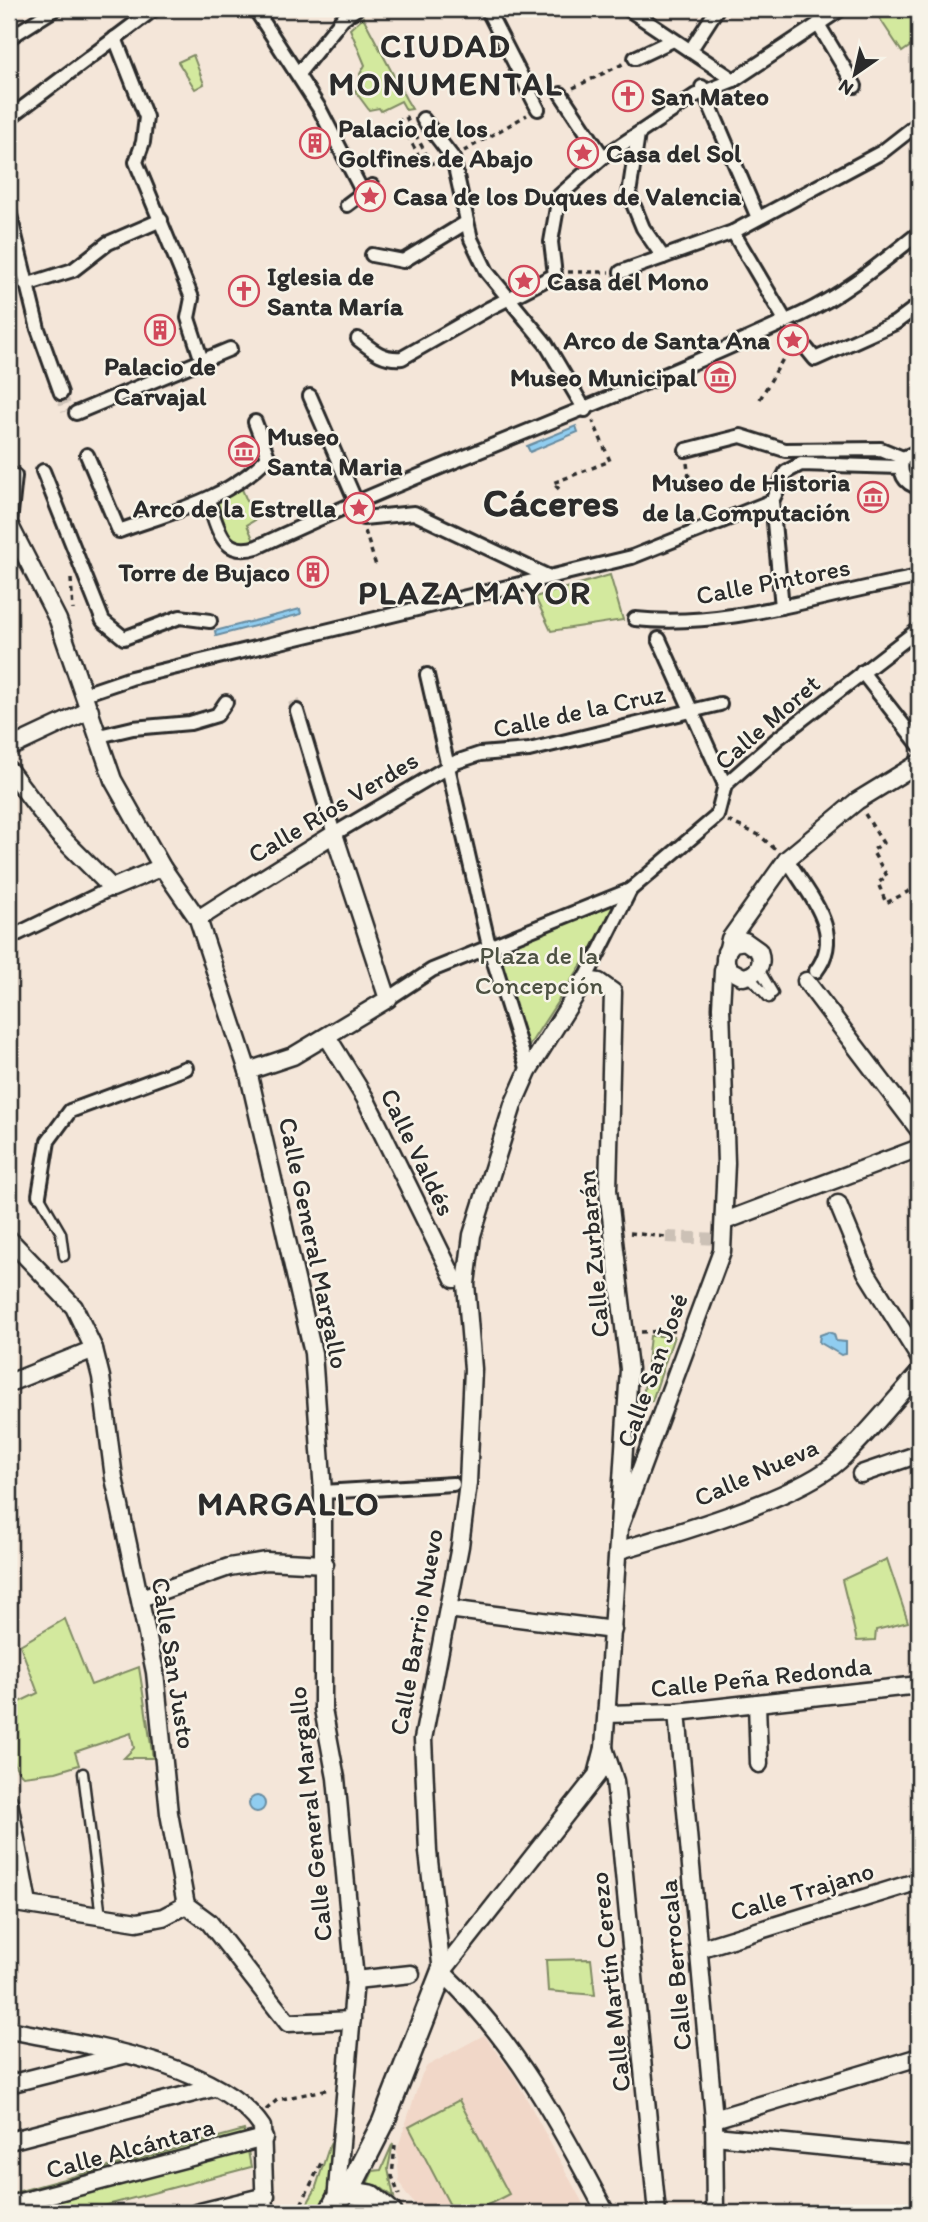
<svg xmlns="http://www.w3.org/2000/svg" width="928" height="2222" font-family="Itim,sans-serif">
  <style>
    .built { fill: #f1d7c8 }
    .green { fill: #d3e99e; stroke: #7f8a64; stroke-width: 2 }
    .water { fill: #90cdf0; stroke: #688ca1; stroke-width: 2 }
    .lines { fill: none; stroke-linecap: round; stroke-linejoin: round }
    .pedestrian-tunnel { stroke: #ccc1b6; stroke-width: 12; stroke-dasharray: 12 6; stroke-linecap: butt }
    .service-casing { stroke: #2b2b2b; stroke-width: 13 }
    .pedestrian-casing { stroke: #2b2b2b; stroke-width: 18 }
    .minor-casing { stroke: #2b2b2b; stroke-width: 21 }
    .tertiary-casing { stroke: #2b2b2b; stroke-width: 26 }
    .path { stroke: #2b2b2b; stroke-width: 3.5; stroke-dasharray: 5 5; stroke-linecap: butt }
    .service { stroke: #f7f3e8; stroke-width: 8 }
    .pedestrian { stroke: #f7f3e8; stroke-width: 12 }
    .minor { stroke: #f7f3e8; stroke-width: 16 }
    .tertiary { stroke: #f7f3e8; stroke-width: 21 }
    .labels { text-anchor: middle; stroke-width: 5; stroke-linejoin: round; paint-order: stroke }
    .poi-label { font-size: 26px; font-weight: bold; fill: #2b2b2b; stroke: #f7f3e8; text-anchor: start }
    .street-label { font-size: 26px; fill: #2b2b2b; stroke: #f7f3e8 }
    .park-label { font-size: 26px; fill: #4d5142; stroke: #f7f3e8 }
    .district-label { font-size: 33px; font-weight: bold; letter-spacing: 2px; fill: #2b2b2b; stroke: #f7f3e8 }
    .town-label { font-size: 40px; font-weight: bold; fill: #2b2b2b; stroke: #f7f3e8 }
  </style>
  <rect width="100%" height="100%" fill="#f4e6d9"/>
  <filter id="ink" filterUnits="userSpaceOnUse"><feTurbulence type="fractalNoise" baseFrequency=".0143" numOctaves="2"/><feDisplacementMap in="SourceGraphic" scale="14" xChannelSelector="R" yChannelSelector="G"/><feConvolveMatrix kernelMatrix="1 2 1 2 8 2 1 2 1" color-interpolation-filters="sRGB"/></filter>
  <g filter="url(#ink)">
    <polygon class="built" points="484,2035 515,2077 588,2213 423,2213 405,2193 399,2180 397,2150 422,2074 427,2066"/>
    <g class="green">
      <polygon points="876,9 917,9 919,40 902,52 874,10"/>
      <polygon points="363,17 406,99 412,109 406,110 401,101 381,111 379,108 369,110 355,91 362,84 360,74 365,65 350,29"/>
      <polygon points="193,55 204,84 195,89 178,62"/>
      <polygon points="239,482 255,520 247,525 255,543 232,548 208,500"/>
      <polygon points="610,575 623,620 551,631 535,597"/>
      <polygon points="630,890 534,1038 526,1051 502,963 509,958 509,948"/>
      <polygon points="650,1336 674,1336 652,1401 642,1402 636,1412 633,1411 634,1398 643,1399"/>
      <polygon points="887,1559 908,1622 876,1630 875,1640 857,1641 842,1580"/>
      <path d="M65,1619L91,1685L139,1667L153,1758H124L134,1748L131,1733L75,1752L79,1765L56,1772L23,1776C6,1762 9,1727 9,1707L38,1693L20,1645Z"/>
      <polygon points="591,1959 595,1995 548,1991 546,1960"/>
      <polygon points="459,2100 509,2194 472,2213 454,2213 409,2127"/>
      <polygon points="244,2130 251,2167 77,2213 9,2213 16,2192"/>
      <polygon points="393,2143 388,2169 394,2197 377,2185 367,2184 373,2171 381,2170"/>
      <path d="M330,2144C340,2160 327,2198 316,2213H302L315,2190Z"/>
    </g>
    <g class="water">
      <polygon points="576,426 578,432 530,452 527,446"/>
      <polygon points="300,609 301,614 216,636 215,631"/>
      <polygon points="828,1332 834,1334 836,1341 846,1342 846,1354 841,1355 819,1342 820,1335"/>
      <circle cx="257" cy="1804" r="8"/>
    </g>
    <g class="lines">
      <g class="pedestrian-tunnel">
        <polyline points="61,393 67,411"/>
        <polyline points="638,620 657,628 659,639"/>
        <polyline points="294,701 297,711"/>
        <polyline points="666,1237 723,1239"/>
      </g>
      <g class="service-casing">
        <g id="service">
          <polyline points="759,969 773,993"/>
          <polyline points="749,976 769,998"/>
          <polyline points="39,1195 61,1233 64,1256"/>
          <polyline points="83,1773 101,1917"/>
        </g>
      </g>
      <g class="pedestrian-casing">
        <g id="pedestrian">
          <polyline points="255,9 319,108 363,193"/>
          <polyline points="487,9 538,109"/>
          <polyline points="628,9 734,80"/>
          <polyline points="818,24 855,86"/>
          <polyline points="9,38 55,9"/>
          <polyline points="115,38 146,117 143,142 136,162 192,298 188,318 201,358"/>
          <polyline points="690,51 717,9"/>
          <polyline points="635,58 673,40"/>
          <polyline points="298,74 343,18 356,9"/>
          <polyline points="702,87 758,218"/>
          <polyline points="561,94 603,157"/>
          <polyline points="9,118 154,9"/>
          <polyline points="423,119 453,158 471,239 487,272 546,344 585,410"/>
          <polyline points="638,134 629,194 643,228 663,257"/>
          <polyline points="347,205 372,186"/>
          <polyline points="9,211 38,329 61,393"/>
          <polyline points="733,232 785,320"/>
          <polyline points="372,255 403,261 467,222"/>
          <polyline points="621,272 733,232 882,152 919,123"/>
          <polyline points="26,285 73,270 108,243 161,220"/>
          <polyline points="793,332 815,359 895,323 919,305"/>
          <path d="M358,339C372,350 383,360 402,358L490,308L555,275L551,242L559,196L603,157L696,95L734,80L841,9"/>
          <polyline points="310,396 363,518 414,513 549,577"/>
          <polyline points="76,413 230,349"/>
          <polyline points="686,450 741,436 785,450 881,449 903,458"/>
          <path d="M919,451L903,458C898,472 904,484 919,487"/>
          <path d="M87,455L119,531C171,512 229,499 268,457L255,422"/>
          <polyline points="43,471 103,621 124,638 180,617 210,621"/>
          <path d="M208,500C218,527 221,558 257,547C436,463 623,398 802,314C845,294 882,262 919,233"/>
          <polyline points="772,501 782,607"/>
          <polyline points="10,523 15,476"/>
          <path d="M635,619C731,629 826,593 919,577"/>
          <polyline points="659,639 725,785"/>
          <polyline points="862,672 919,745"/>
          <polyline points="427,675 489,946 528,1071"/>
          <polyline points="84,694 131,678 632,557 772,501 786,472 801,464 900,467"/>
          <polyline points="297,711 334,834 456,762 480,754 529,750 720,704"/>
          <polyline points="99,736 133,728 190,723 217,715 226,702"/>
          <path d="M787,859C808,895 846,932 816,971"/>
          <polyline points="9,938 112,888"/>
          <polyline points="585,980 630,890"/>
          <polyline points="388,999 432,970 630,890 717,816 725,785 777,739 919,629"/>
          <polyline points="39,1195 48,1141 70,1111 186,1068"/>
          <polyline points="323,1492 453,1484"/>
        </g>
      </g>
      <g class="minor-casing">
        <g id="minor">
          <polyline points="9,524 58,620 113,780 162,867 198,919 248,1071 313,1353 323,1492 323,1709 336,1778 355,1980 336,2201"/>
          <polyline points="9,748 90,710"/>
          <polyline points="9,770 57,833 112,888 162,867"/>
          <polyline points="243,891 334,834 388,999 293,1056 248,1071"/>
          <polyline points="198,919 237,894"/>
          <path d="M725,958L728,969L743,977C757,975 764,965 759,951L745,941L733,943L726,952"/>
          <polyline points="806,981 919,1130"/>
          <polyline points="328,1038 365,1098 454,1279"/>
          <polyline points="838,1204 866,1272 919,1357"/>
          <polyline points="725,1221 919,1148"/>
          <polyline points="9,1239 74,1307 94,1349 101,1377 114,1478 155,1672 169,1813 186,1905 209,1922 288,2023 352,2020"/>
          <polyline points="9,1383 94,1349"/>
          <polyline points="861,1474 919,1454"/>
          <path d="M620,1550C675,1534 798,1498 839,1461C868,1434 893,1402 919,1373"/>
          <polyline points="141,1598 229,1567 266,1561 325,1564"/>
          <polyline points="448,1609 613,1630"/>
          <polyline points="757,1703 759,1764"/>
          <polyline points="677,1712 714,2119 715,2213"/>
          <polyline points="607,1714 677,1712 919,1685"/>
          <polyline points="604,1748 615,1781 657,2213"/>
          <polyline points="9,1802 28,1904"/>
          <polyline points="9,1902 137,1922 163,1917 186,1905"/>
          <polyline points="699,1949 919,1881"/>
          <polyline points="442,1972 428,1852 423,1739 460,1546 468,1483 473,1369 466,1284 472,1235 513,1105 528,1071 585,980 599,982 613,992 608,1190 629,1369 619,1528"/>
          <polyline points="442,1972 597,1775 604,1748 619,1528 722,1251 726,1163 721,1007 723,971 730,939 787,859 857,801 919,763"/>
          <path d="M442,1972C514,2039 561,2127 606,2213"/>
          <polyline points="355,1980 411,1974"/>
          <path d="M9,2030C80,2044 219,2062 262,2127L265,2213"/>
          <polyline points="9,2084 124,2055"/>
          <polyline points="714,2119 919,2057"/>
          <polyline points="715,2136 919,2156"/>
          <polyline points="9,2141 213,2088"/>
          <polyline points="9,2205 264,2138"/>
          <polyline points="196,2213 266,2196"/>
        </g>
      </g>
      <g class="tertiary-casing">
        <g id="tertiary">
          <polyline points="348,2192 371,2196 391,2213"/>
          <polyline points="330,2213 336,2201 348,2192 383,2123 442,1972"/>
        </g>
      </g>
      <g class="path">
        <polyline points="573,88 623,64"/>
        <polygon points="406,117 426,154 420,158 399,120"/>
        <polyline points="464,151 527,115"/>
        <polyline points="419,166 438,162"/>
        <polyline points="568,272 609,272"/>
        <polyline points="760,399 783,359"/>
        <polyline points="687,463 690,486"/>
        <polyline points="559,489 553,483 610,461 593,421"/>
        <polyline points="365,531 377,569"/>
        <polyline points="71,579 73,610"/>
        <polyline points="865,814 883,843 872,851"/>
        <polyline points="728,821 759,835 775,849"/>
        <polyline points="874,854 887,876 878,883 886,903 919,886"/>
        <polyline points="630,1233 666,1237"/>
        <polyline points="641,1332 675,1331"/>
        <polyline points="266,2110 277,2100 330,2089"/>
        <polyline points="395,2145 392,2176 399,2195"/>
        <polyline points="297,2213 322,2161"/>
      </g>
      <use href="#service" class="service"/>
      <use href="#pedestrian" class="pedestrian"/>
      <use href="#minor" class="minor"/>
      <use href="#tertiary" class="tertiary"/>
    </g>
  </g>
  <defs>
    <g id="church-ring" transform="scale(1.575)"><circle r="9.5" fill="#f7f3e8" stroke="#d1495b" stroke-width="1.5"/><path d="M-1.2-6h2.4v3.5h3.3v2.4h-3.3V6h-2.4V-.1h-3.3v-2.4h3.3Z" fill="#d1495b"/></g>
    <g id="building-ring" transform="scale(1.575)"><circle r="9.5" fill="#f7f3e8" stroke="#d1495b" stroke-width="1.5"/><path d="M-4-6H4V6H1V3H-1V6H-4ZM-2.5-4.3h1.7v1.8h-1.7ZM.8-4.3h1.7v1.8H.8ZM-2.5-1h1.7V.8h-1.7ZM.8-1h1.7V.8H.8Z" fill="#d1495b"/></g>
    <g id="sight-ring" transform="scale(1.575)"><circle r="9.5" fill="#f7f3e8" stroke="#d1495b" stroke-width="1.5"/><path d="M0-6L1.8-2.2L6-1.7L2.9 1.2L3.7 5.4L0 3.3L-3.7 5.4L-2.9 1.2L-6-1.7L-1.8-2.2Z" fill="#d1495b"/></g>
    <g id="museum-ring" transform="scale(1.575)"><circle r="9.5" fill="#f7f3e8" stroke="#d1495b" stroke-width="1.5"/><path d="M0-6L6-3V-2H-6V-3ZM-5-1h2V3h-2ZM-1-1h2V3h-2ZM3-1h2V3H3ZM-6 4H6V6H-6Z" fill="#d1495b"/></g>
  </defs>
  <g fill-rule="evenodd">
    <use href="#church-ring" x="628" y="96"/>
    <use href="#building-ring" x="315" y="143"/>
    <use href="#sight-ring" x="583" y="153"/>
    <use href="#sight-ring" x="370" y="196"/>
    <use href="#sight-ring" x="524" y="281"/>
    <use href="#church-ring" x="244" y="291"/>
    <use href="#building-ring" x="160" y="330"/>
    <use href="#sight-ring" x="793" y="340"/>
    <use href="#museum-ring" x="720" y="377"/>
    <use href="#museum-ring" x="244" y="451"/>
    <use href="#museum-ring" x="873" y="497"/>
    <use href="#sight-ring" x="359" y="508"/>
    <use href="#building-ring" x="313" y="572"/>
  </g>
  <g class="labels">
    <g class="poi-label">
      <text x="651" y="105">San Mateo</text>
      <text x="338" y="137">Palacio de los<tspan x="338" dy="30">Golfines de Abajo</tspan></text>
      <text x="606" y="162">Casa del Sol</text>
      <text x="393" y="205">Casa de los Duques de Valencia</text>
      <text x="267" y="285">Iglesia de<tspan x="267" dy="30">Santa María</tspan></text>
      <text x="547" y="290">Casa del Mono</text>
      <text x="770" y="349" text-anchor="end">Arco de Santa Ana</text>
      <text x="160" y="375" text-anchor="middle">Palacio de<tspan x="160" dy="30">Carvajal</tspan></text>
      <text x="697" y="386" text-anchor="end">Museo Municipal</text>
      <text x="267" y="445">Museo<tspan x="267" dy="30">Santa Maria</tspan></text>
      <text x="850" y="491" text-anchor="end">Museo de Historia<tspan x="850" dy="30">de la Computación</tspan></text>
      <text x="336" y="517" text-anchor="end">Arco de la Estrella</text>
      <text x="290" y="581" text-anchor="end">Torre de Bujaco</text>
    </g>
    <g class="street-label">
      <text transform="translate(773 581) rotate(-11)" y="9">Calle Pintores</text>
      <text transform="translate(579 711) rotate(-12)" y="9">Calle de la Cruz</text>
      <text transform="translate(767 722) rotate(-41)" y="9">Calle Moret</text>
      <text transform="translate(333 807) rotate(-31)" y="9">Calle Ríos Verdes</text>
      <text transform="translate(418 1152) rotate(64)" y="9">Calle Valdés</text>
      <text transform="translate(314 1243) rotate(78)" y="9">Calle General Margallo</text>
      <text transform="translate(593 1254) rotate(-95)" y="9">Calle Zurbarán</text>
      <text transform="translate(652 1370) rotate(-70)" y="9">Calle San José</text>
      <text transform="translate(756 1472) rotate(-24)" y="9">Calle Nueva</text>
      <text transform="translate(416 1632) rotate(-80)" y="9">Calle Barrio Nuevo</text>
      <text transform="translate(174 1663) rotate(81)" y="9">Calle San Justo</text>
      <text transform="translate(761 1677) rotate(-6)" y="9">Calle Peña Redonda</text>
      <text transform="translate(310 1814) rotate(-96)" y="9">Calle General Margallo</text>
      <text transform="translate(802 1891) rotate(-17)" y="9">Calle Trajano</text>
      <text transform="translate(675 1965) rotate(-95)" y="9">Calle Berrocala</text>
      <text transform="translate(610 1982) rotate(-96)" y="9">Calle Martín Cerezo</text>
      <text transform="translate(130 2148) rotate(-15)" y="9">Calle Alcántara</text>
    </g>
    <g class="park-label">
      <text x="539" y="964">Plaza de la<tspan x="539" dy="30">Concepción</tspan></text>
    </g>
    <g class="district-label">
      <text x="446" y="57">CIUDAD<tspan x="446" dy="38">MONUMENTAL</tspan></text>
      <text x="475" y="604">PLAZA MAYOR</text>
      <text x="289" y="1515">MARGALLO</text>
    </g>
    <g class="town-label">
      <text x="551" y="516">Cáceres</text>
    </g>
  </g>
  <rect width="928" height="2222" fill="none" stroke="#f7f3e8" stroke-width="35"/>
  <rect x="18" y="18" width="893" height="2187" fill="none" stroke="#2b2b2b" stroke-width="2.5" filter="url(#ink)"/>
  <g transform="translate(855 74) rotate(214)" stroke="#f7f3e8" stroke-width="5" paint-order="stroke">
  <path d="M0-5L12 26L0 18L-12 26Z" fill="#2b2b2b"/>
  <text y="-10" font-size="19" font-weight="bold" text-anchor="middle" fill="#2b2b2b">N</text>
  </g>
</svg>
